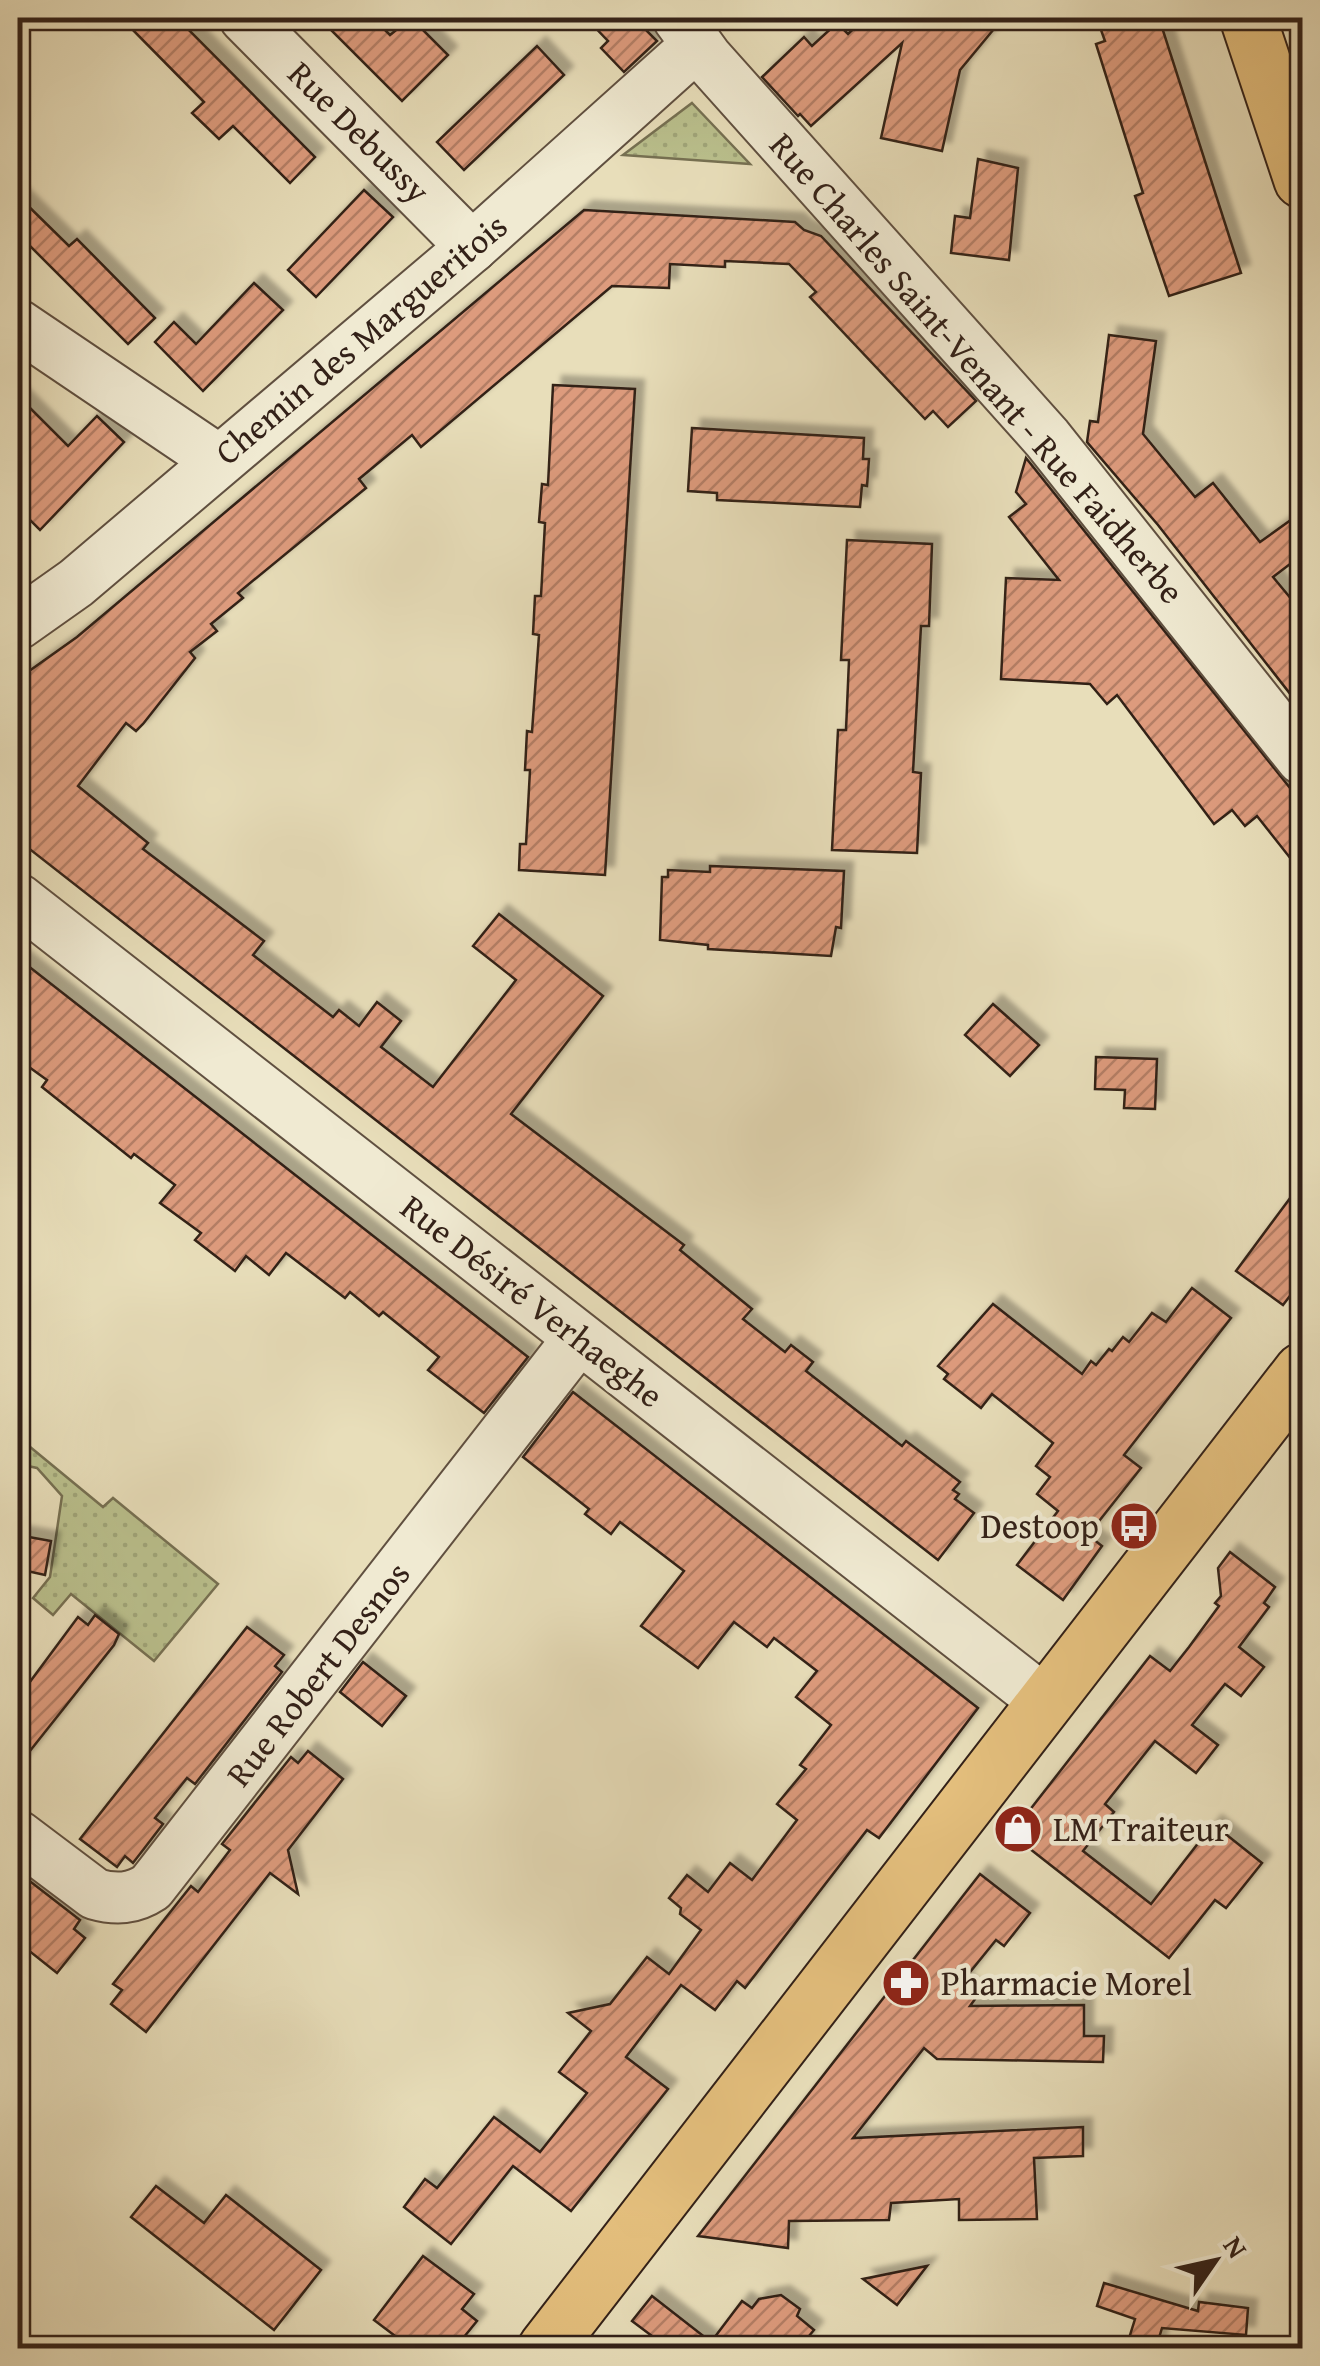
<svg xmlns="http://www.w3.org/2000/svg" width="1320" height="2366" font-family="'Gentium Book Plus',serif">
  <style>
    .grass { fill: url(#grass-dots); stroke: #767052; stroke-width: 2.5 }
    .building { fill: url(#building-hatch); stroke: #332118; stroke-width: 2.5; filter: url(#shadow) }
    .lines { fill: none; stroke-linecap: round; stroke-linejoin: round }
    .minor-casing { stroke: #605040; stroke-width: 54 }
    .major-casing { stroke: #332118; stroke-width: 59 }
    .minor { stroke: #f0ead2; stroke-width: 50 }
    .major { stroke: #e4bf7d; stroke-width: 55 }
    .labels { text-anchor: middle; stroke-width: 9; stroke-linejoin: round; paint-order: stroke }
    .street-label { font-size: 35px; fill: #332118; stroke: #f0ead2 }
    .poi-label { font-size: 35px; fill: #332118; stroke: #f0ead2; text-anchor: start }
  </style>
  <defs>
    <pattern id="grass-dots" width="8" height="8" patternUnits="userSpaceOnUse" patternTransform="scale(2.5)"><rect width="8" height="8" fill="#bac08d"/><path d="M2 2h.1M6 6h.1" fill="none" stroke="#a0a579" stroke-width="1.8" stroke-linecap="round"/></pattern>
    <pattern id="building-hatch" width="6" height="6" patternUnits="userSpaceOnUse" patternTransform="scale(2.5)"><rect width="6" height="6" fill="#dd9b7d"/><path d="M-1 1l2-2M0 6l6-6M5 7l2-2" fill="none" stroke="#b47e65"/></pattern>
    <filter id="shadow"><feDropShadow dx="9" dy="-9" stdDeviation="2.5" flood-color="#0004"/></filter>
  </defs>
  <rect width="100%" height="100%" fill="#e8deba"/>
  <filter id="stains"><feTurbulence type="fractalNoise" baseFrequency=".002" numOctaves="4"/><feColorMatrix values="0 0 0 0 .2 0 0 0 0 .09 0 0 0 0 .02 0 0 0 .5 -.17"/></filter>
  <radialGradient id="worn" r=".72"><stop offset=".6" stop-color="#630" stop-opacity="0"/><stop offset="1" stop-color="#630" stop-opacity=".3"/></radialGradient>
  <g class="grass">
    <polygon points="692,103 750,164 623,155"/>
    <polygon points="18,1437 103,1507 113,1498 218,1584 154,1661 71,1594 53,1615 33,1598 50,1577 62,1496 37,1468 18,1464"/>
  </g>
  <g class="building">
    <polygon points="121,18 177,18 315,157 290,183 233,126 219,139 192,113 204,102"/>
    <polygon points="319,18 373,18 390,35 411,18 448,55 402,101"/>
    <polygon points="586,18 634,18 657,41 624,72 601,48 608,41"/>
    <polygon points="865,18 1003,18 960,70 942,151 881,138 902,43 811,126 800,114 798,116 762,77 804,37 812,46 837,23 848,34"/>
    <polygon points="1111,18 1159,18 1241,273 1169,296 1135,196 1143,193 1096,44 1105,41 1101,30"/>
    <polygon points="537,46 564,75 464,170 437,142"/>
    <polygon points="978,159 1018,168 1009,260 951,253 955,216 970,218"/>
    <polygon points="364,190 393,217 316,297 288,270"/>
    <polygon points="18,196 69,246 77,239 155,318 128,344 18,234"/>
    <polygon points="584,210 795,222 804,230 821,236 976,401 948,427 933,411 925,419 810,297 816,292 789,264 725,261 725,267 670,264 669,288 612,286 421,447 412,435 359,479 366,488 238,593 243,598 211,624 217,631 190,652 195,658 143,724 136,731 126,723 78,786 148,843 143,849 264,941 253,955 333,1017 339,1010 359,1026 377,1002 401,1021 381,1047 433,1087 516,980 473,946 499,914 603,996 511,1114 684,1245 680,1250 752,1309 743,1319 785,1352 791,1345 813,1362 806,1371 902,1446 906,1441 960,1482 953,1490 959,1494 955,1499 974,1513 938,1560 18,840 18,679 77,637"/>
    <polygon points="254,283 283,310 203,391 155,342 174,322 196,344"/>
    <polygon points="1109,335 1156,341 1143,434 1195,497 1213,483 1260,542 1302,512 1302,555 1273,577 1302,612 1302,709 1158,525 1087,442 1090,421 1098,422"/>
    <polygon points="553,385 635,389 605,875 519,870 520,844 526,844 530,770 525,770 527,731 532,732 539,635 533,634 535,596 541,596 545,523 539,522 542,484 548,485"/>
    <polygon points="18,396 68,446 97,416 124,442 40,530 18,508"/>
    <polygon points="692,428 864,438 863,459 869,459 867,486 862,485 860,507 717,500 717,493 688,491"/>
    <polygon points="1026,458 1302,803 1302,873 1257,816 1245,826 1232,810 1214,824 1117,695 1107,704 1090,684 1001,679 1006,578 1059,580 1009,517 1026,504 1016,492"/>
    <polygon points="847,540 932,544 929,626 921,626 913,772 921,773 917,853 832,850 838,730 846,730 849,660 841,660"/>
    <polygon points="710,866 844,871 841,928 836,927 831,956 708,949 708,945 660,940 662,877 668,877 668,870 710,872"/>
    <polygon points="18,958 528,1357 484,1413 428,1370 439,1357 383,1312 379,1316 350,1292 345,1298 286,1253 269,1275 246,1256 235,1271 195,1240 201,1233 160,1203 175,1185 134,1154 131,1158 42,1087 47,1080 18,1059"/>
    <polygon points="993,1004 1039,1045 1010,1076 965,1035"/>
    <polygon points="1096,1057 1157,1059 1155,1109 1124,1108 1125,1090 1095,1089"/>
    <polygon points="1302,1182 1302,1280 1283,1305 1236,1271"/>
    <polygon points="1192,1288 1231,1318 1124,1455 1141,1468 1088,1535 1102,1546 1063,1600 1017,1565 1058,1511 1037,1494 1050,1477 1036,1466 1053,1443 992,1394 981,1408 944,1379 948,1374 938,1366 993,1304 1082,1374 1091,1361 1096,1365 1109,1349 1112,1351 1123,1337 1129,1342 1152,1313 1166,1322"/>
    <polygon points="573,1392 978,1708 879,1838 867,1830 745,1988 737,1981 715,2010 681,1985 626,2057 668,2089 571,2211 513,2166 451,2244 404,2207 425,2179 437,2188 494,2117 540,2152 587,2093 559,2072 591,2031 568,2013 610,2004 647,1957 669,1974 701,1930 680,1914 681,1908 669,1898 687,1875 708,1892 730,1863 752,1880 797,1820 777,1804 806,1769 800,1765 831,1725 796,1697 817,1671 774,1638 767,1647 734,1622 698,1668 641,1626 684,1571 620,1522 611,1534 585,1514 589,1509 523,1457"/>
    <polygon points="18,1535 51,1541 45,1575 18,1569"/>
    <polygon points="1230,1552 1275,1587 1264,1603 1269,1607 1239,1647 1264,1667 1241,1696 1225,1684 1192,1725 1218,1745 1196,1773 1155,1741 1105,1804 1114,1812 1083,1851 1151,1904 1213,1824 1262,1863 1226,1908 1215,1900 1169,1958 1011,1834 1150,1656 1170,1671 1189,1647 1219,1606 1215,1603 1221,1596 1218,1568"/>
    <polygon points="95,1615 119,1634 114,1645 18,1766 18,1698 78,1617 88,1625"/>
    <polygon points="247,1627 284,1655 275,1666 282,1672 195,1784 187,1778 155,1818 163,1824 133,1863 125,1856 117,1867 80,1839"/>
    <polygon points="363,1662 406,1696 382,1726 340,1692"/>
    <polygon points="308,1751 343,1779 288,1850 298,1894 270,1873 146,2032 111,2004 122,1990 113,1984 191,1886 198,1892 230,1850 222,1844 291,1757 298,1763"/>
    <polygon points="18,1872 80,1920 74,1929 85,1938 57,1973 18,1942"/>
    <polygon points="980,1874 1030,1913 1004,1946 996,1940 962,1982 978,1995 970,2006 1084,2005 1084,2036 1104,2036 1103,2062 937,2059 924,2048 853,2138 1083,2127 1083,2156 1034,2158 1037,2219 959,2220 959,2199 891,2203 889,2220 789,2221 788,2248 698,2236"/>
    <polygon points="156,2186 204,2223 226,2195 321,2270 274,2330 131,2217"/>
    <polygon points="423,2256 474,2294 462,2309 477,2321 455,2348 411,2348 374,2320"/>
    <polygon points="927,2266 897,2305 863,2279"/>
    <polygon points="1104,2283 1198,2311 1199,2302 1248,2308 1246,2335 1162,2328 1156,2348 1126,2348 1135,2319 1097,2306"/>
    <polygon points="781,2295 800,2309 797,2316 814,2330 799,2348 668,2348 632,2321 652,2296 711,2342 742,2301 752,2308 759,2299"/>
  </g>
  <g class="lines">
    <g class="minor-casing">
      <g id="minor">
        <polyline points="245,18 472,247"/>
        <polyline points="678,18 707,58 1047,438 1302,759"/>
        <polyline points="18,325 218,460"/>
        <polyline points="18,624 76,583 472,247 697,45"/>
        <polyline points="18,899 1047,1703"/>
        <path d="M18,1836L95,1894C116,1900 133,1899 151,1887L579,1338"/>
      </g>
    </g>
    <g class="major-casing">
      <g id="major">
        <polyline points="1248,18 1302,180"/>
        <polyline points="546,2348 1302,1371"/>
      </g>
    </g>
    <use href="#minor" class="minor"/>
    <use href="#major" class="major"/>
  </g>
  <defs>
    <g id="bus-disc" transform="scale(2.5)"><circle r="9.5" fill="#8f2418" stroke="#f0ead2"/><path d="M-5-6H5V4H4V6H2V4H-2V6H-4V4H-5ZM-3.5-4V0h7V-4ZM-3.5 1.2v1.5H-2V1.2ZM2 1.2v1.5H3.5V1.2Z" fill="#fff"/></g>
    <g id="shop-disc" transform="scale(2.5)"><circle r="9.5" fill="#8f2418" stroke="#f0ead2"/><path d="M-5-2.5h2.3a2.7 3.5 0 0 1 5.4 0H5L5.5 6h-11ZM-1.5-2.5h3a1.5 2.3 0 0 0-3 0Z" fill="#fff"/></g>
    <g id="pharmacy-disc" transform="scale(2.5)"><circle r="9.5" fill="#8f2418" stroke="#f0ead2"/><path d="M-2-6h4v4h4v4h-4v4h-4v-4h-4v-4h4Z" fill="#fff"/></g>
  </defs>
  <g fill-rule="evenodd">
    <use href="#bus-disc" x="1134" y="1526"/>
    <use href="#shop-disc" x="1018" y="1829"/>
    <use href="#pharmacy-disc" x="906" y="1983"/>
  </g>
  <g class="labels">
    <g class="street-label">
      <text transform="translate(359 132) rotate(45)" y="12">Rue Debussy</text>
      <text transform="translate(361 339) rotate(-40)" y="12">Chemin des Margueritois</text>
      <text transform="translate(977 368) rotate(49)" y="12">Rue Charles Saint-Venant - Rue Faidherbe</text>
      <text transform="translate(532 1301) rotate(38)" y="12">Rue Désiré Verhaeghe</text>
      <text transform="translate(318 1674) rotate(-52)" y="12">Rue Robert Desnos</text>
    </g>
    <g class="poi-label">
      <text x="1099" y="1538" text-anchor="end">Destoop</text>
      <text x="1053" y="1841">LM Traiteur</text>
      <text x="941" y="1995">Pharmacie Morel</text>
    </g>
  </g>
  <rect width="1320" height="2366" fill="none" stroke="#e8deba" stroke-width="60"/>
  <rect x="20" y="20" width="1280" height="2326" fill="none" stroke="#332118" stroke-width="5"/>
  <rect x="30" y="30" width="1260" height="2306" fill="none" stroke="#332118" stroke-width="2.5"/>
  <g transform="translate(1215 2261) rotate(56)" stroke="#f0ead2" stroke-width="8" paint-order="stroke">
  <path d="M0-8L18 38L0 25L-18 38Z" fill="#332118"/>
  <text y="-15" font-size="28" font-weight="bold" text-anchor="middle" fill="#332118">N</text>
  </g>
  <rect width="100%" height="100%" filter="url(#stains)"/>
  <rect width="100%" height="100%" fill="url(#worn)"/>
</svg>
